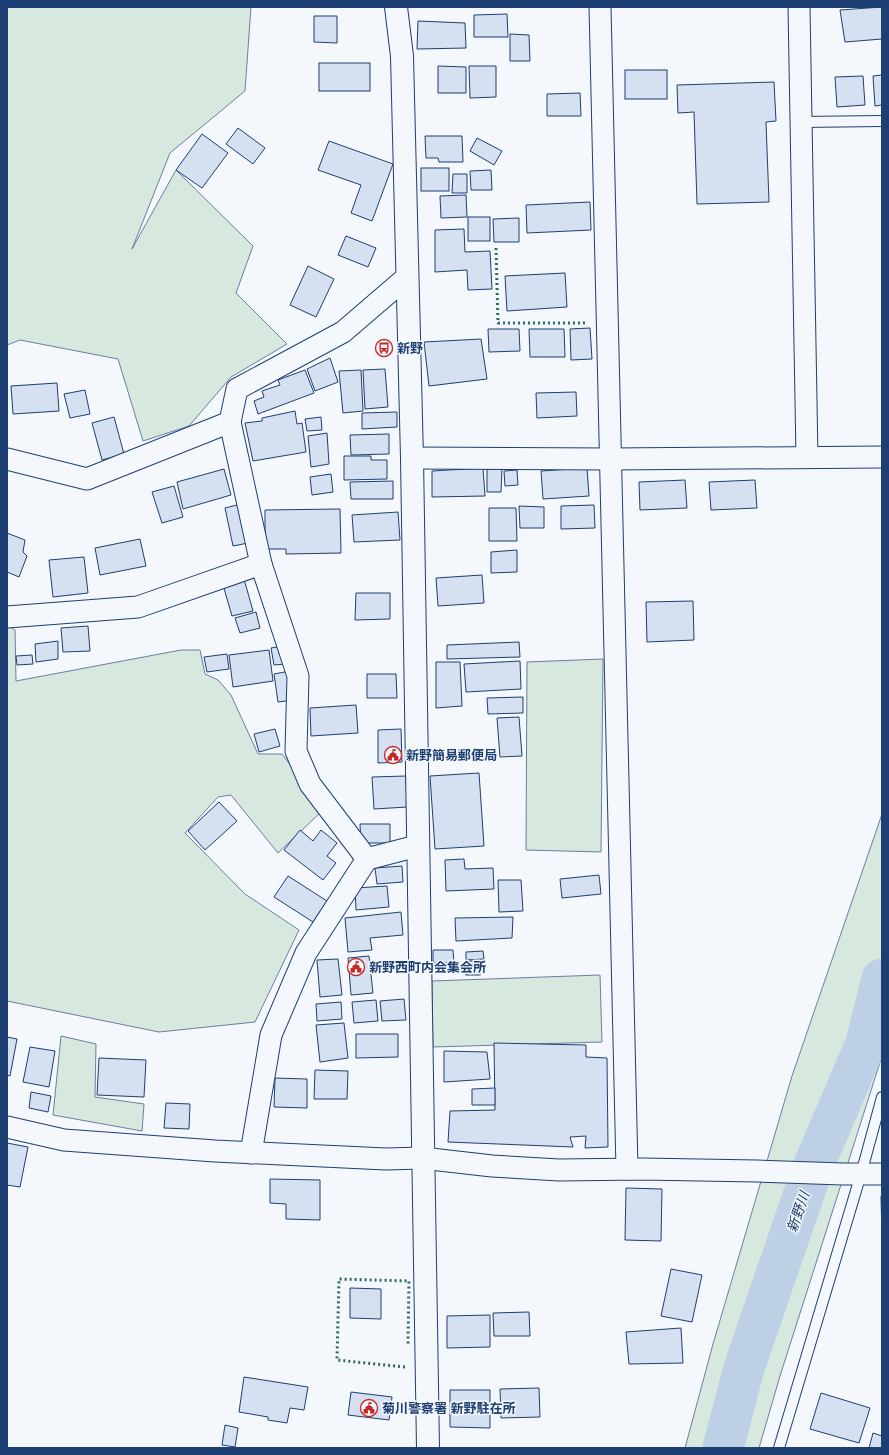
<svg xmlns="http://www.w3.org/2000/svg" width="889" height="1455" font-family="'Nunito Sans','Noto Sans JP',sans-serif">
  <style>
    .green { fill: #d7e8df; stroke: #687fa3 }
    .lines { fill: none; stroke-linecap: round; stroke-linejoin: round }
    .river { stroke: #bed0e5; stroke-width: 41 }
    .building { fill: #d5e0f0; stroke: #1d3f73 }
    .service-casing { stroke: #1d3f73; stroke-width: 12 }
    .minor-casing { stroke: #1d3f73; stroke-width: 23 }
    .tertiary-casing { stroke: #1d3f73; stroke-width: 24 }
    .service { stroke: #f4f7fb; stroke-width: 10 }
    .minor { stroke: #f4f7fb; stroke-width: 21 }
    .tertiary { stroke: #f4f7fb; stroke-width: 22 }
    .hedge { stroke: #2c6c60; stroke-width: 3; stroke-dasharray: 2 3; stroke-linecap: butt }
    .labels { text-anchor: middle; stroke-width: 3; stroke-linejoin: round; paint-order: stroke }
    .poi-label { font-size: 13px; font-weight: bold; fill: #1d3f73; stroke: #f4f7fb; text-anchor: start }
    .water-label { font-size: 14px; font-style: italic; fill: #1d3f73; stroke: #f4f7fb }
  </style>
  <rect width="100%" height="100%" fill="#f4f7fb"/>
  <g class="green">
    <polygon points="7,7 251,7 245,91 170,153 132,249 176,170 253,246 236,293 287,344 231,377 189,426 143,441 118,359 20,340 7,345"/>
    <polygon points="7,625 15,630 16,681 181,650 200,650 205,674 218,680 231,695 258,754 282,754 324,809 278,853 231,795 218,797 185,833 245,894 299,930 255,1022 159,1032 7,1001"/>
    <polygon points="603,659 601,852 526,850 527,662"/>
    <polygon points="882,814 882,1056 780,1376 759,1448 685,1448 713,1344 792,1076"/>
    <polygon points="600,975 602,1042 433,1047 432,981"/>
    <polygon points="61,1036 96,1044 95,1097 144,1104 142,1131 53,1115"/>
  </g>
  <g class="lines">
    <polyline class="river" points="723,1448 744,1368 813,1167 866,1043 882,979"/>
  </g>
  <g class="building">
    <polygon points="882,7 882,39 845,42 840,10"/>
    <polygon points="507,14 508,37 474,37 474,15"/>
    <polygon points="314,16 337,16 337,43 314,42"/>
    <polygon points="418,21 465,23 466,48 417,49"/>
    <polygon points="510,34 529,35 530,61 510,61"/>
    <rect x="319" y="63" width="51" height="28"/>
    <polygon points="438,66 466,67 466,93 438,93"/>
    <polygon points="469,66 496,66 496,97 470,98"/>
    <rect x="625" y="70" width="42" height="29"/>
    <polygon points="882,75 882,105 875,106 873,76"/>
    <polygon points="863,76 865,105 837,107 835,77"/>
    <polygon points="774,82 776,121 766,122 769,202 697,204 694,112 678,113 677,85"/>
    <polygon points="580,93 581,116 547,116 547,94"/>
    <polygon points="238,128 265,148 253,164 226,144"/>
    <polygon points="202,134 228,153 202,188 176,170"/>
    <polygon points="425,136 462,136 463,162 439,162 438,158 426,158"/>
    <polygon points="477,138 502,151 494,165 470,151"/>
    <polygon points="329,141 393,164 372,221 351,213 361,185 318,170"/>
    <rect x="421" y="168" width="28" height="23"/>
    <polygon points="491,170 492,190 471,190 470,171"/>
    <polygon points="453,174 467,174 467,193 452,193"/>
    <polygon points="466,195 467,217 441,218 440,196"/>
    <polygon points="590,202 591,230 527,233 526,205"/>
    <rect x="468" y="217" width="22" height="24"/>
    <polygon points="519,218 519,242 494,242 493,219"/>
    <polygon points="464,229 465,252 490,251 492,289 468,290 467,270 435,272 435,230"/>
    <polygon points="346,236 376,248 368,267 338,255"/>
    <polygon points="308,266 334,279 316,317 290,305"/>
    <polygon points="565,273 567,307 507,311 505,276"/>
    <polygon points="590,328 592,359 571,360 570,329"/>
    <polygon points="488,329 519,329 520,351 489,352"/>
    <polygon points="529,329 564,329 565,357 530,357"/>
    <polygon points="481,339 487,379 429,386 424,342"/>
    <polygon points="330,358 338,382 315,391 307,369"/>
    <polygon points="385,369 388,407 365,409 363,370"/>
    <polygon points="305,370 314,393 258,414 254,401 264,397 262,391 280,385 278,380"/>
    <polygon points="361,370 363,411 343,413 339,371"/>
    <polygon points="57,383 59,411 13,414 11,386"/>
    <polygon points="85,390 90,414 70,418 64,394"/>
    <polygon points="576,392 577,416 537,418 536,393"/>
    <polygon points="295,411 297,424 302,423 306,452 253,461 245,423 262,421 262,418"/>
    <polygon points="397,412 397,427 362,429 362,413"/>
    <polygon points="114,417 124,454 102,460 92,423"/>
    <polygon points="321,417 322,430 307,431 305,419"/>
    <polygon points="327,433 329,464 311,467 308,436"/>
    <polygon points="389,434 389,454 351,455 350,435"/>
    <polygon points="344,456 371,456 371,460 387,460 387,479 344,480"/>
    <polygon points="483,468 485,496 432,497 432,471"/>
    <polygon points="502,468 501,492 487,492 487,469"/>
    <polygon points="587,468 589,496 543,499 541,471"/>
    <polygon points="224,469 231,495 183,509 177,482"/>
    <polygon points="517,470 518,485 505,486 504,471"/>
    <polygon points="331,474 333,492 312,495 310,477"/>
    <polygon points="685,480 687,508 640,510 639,482"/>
    <polygon points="755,480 757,508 711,510 709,482"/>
    <polygon points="393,481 393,499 351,499 350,482"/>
    <polygon points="174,486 183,517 162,523 152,492"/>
    <polygon points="245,503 253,542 233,546 225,508"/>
    <polygon points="594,505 595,528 561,529 561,506"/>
    <polygon points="519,506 544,507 544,528 520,528"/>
    <polygon points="489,508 516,508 517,541 489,541"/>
    <polygon points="340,509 341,553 286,554 286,549 265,549 265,510"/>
    <polygon points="398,512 400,540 354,542 352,515"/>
    <polygon points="7,533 25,540 23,552 27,556 19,577 7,572"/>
    <polygon points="140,539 146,566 100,575 95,548"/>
    <polygon points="517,550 517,572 491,573 491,552"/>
    <polygon points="84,557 88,593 53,597 49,560"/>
    <polygon points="482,575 484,603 438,606 436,578"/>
    <polygon points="244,579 253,611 232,616 223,585"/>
    <polygon points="356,593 390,593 390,619 355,620"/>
    <polygon points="693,601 694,640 647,642 646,602"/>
    <polygon points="256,612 260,628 240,633 235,618"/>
    <polygon points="88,626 90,651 63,652 61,628"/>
    <polygon points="58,641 58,659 36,662 35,644"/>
    <polygon points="519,642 520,657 447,659 447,645"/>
    <polygon points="282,646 285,664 274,665 271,648"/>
    <polygon points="269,650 273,681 233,687 229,655"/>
    <polygon points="227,654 229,669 207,672 204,657"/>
    <polygon points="32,655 33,664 17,665 16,656"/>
    <polygon points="520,661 521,689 466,692 464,664"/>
    <polygon points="436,662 460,662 462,706 436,708"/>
    <polygon points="290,671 293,700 278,702 274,674"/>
    <polygon points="367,674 396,674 397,698 367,698"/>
    <polygon points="523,697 523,713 488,714 487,698"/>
    <polygon points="356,705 358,733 311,736 310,708"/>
    <polygon points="519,717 522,756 500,757 497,718"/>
    <polygon points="275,729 280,746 259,752 254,734"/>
    <polygon points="401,729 402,762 378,763 378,730"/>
    <polygon points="479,773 484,846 435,849 430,776"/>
    <polygon points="406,776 407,807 374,809 372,777"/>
    <polygon points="219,802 237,821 205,850 188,831"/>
    <polygon points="360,824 390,824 390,843 361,843"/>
    <polygon points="300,830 313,841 321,830 337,843 327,856 336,863 323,880 284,850"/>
    <polygon points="464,859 465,869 493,868 494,889 446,891 445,860"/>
    <polygon points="402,866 403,882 377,884 375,868"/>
    <polygon points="599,875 601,894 562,898 560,879"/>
    <polygon points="288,876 327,901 313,922 274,897"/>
    <polygon points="498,880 521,880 523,911 499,912"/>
    <polygon points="387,886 389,907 356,910 355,888"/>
    <polygon points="401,912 403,935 370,938 372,950 348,952 345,918"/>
    <polygon points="513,917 512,938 456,941 455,918"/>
    <polygon points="433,950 453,950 454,963 433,963"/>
    <polygon points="483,951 484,959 466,960 466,952"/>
    <polygon points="369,956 373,993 351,995 348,958"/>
    <polygon points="338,959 342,995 320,997 317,960"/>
    <rect x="466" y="961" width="14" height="14"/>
    <polygon points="404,999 406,1020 382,1021 380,1001"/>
    <polygon points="376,1000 378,1021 354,1023 352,1002"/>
    <polygon points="341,1002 342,1019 317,1021 316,1004"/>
    <polygon points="344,1023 348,1058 320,1062 316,1025"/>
    <polygon points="356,1034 398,1034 398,1057 356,1058"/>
    <polygon points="7,1037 17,1039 10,1076 7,1075"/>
    <polygon points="494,1043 586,1045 586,1057 607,1058 608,1147 585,1148 586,1136 570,1137 573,1147 448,1142 450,1111 495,1110"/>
    <polygon points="30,1047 55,1051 49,1087 23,1082"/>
    <polygon points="444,1051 487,1052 490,1079 444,1082"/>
    <polygon points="99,1058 146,1060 144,1097 97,1095"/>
    <polygon points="315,1070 348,1071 347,1099 314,1099"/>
    <polygon points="275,1078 307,1079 307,1108 274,1107"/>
    <polygon points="495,1088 495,1105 472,1105 472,1089"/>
    <polygon points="31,1092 51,1096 48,1112 29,1108"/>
    <polygon points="166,1103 190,1104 189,1129 164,1128"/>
    <polygon points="7,1143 28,1147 20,1187 7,1185"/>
    <polygon points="270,1179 320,1180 320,1220 286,1219 286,1204 270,1203"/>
    <polygon points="626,1188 662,1189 661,1241 625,1240"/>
    <polygon points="881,1196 882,1196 882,1240"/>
    <polygon points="671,1269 702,1275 692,1322 661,1316"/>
    <polygon points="350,1288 381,1289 381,1319 350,1318"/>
    <polygon points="529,1312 530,1336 494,1336 493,1313"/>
    <polygon points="490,1315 490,1347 447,1348 447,1316"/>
    <polygon points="681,1328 683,1363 629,1364 626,1332"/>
    <polygon points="244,1377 308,1387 304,1410 290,1408 287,1423 268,1420 268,1417 239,1412"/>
    <polygon points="539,1388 540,1417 501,1418 500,1389"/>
    <polygon points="450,1390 490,1390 490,1428 450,1427"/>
    <polygon points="351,1392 392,1397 389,1420 348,1415"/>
    <polygon points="821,1393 870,1408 859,1443 810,1429"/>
    <polygon points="225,1425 238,1428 235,1447 222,1445"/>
    <polygon points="873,1433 882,1436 882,1448 869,1448"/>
  </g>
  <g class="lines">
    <g class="service-casing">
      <g id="service">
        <polyline points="801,122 882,121"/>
        <polyline points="779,1448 861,1174 882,1097"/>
      </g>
    </g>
    <g class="minor-casing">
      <g id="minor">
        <polyline points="600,7 627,1169"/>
        <polyline points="799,7 807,457"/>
        <polyline points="230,422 261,564"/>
        <polyline points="412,458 611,459 882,457"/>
        <polyline points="7,459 87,479 230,422 237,389 343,332 407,277"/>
        <polyline points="7,617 138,607 261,564 298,676 296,751 310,784 367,859 306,953 271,1035 251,1153"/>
        <polyline points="367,859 417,846"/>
        <polyline points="7,1127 64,1140 215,1151 386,1159 422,1158 492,1166 559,1170 642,1169 757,1171 843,1174 882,1174"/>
      </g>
    </g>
    <g class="tertiary-casing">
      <polyline id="tertiary" points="396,7 402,56 412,458 428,1448"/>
    </g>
    <use href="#service" class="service"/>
    <use href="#minor" class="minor"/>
    <use href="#tertiary" class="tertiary"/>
    <g class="hedge">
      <polyline points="496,248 498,323 587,323"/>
      <polyline points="405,1367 337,1360 339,1279 409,1281 408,1344"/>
    </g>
  </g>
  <defs>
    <g id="bus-ring" transform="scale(0.9)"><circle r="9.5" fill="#f4f7fb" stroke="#c62828" stroke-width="1.5"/><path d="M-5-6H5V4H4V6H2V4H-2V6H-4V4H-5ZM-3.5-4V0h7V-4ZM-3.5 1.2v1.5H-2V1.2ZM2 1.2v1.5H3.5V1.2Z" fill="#c62828"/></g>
    <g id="civic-ring" transform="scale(0.9)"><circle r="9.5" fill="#f4f7fb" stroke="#c62828" stroke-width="1.5"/><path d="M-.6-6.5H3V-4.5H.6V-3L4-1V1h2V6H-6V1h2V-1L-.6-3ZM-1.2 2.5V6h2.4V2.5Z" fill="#c62828"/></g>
  </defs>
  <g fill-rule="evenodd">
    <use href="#bus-ring" x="384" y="348"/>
    <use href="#civic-ring" x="393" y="755"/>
    <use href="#civic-ring" x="356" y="967"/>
    <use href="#civic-ring" x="369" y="1408"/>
  </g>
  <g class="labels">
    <g class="poi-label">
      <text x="397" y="353">新野</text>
      <text x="406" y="760">新野簡易郵便局</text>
      <text x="369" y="972">新野西町内会集会所</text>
      <text x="382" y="1413">菊川警察署 新野駐在所</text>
    </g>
    <g class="water-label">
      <text transform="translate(798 1212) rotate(-71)" y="5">新野川</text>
    </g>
  </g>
  <rect width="889" height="1455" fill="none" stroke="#1d3f73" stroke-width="16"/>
</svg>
